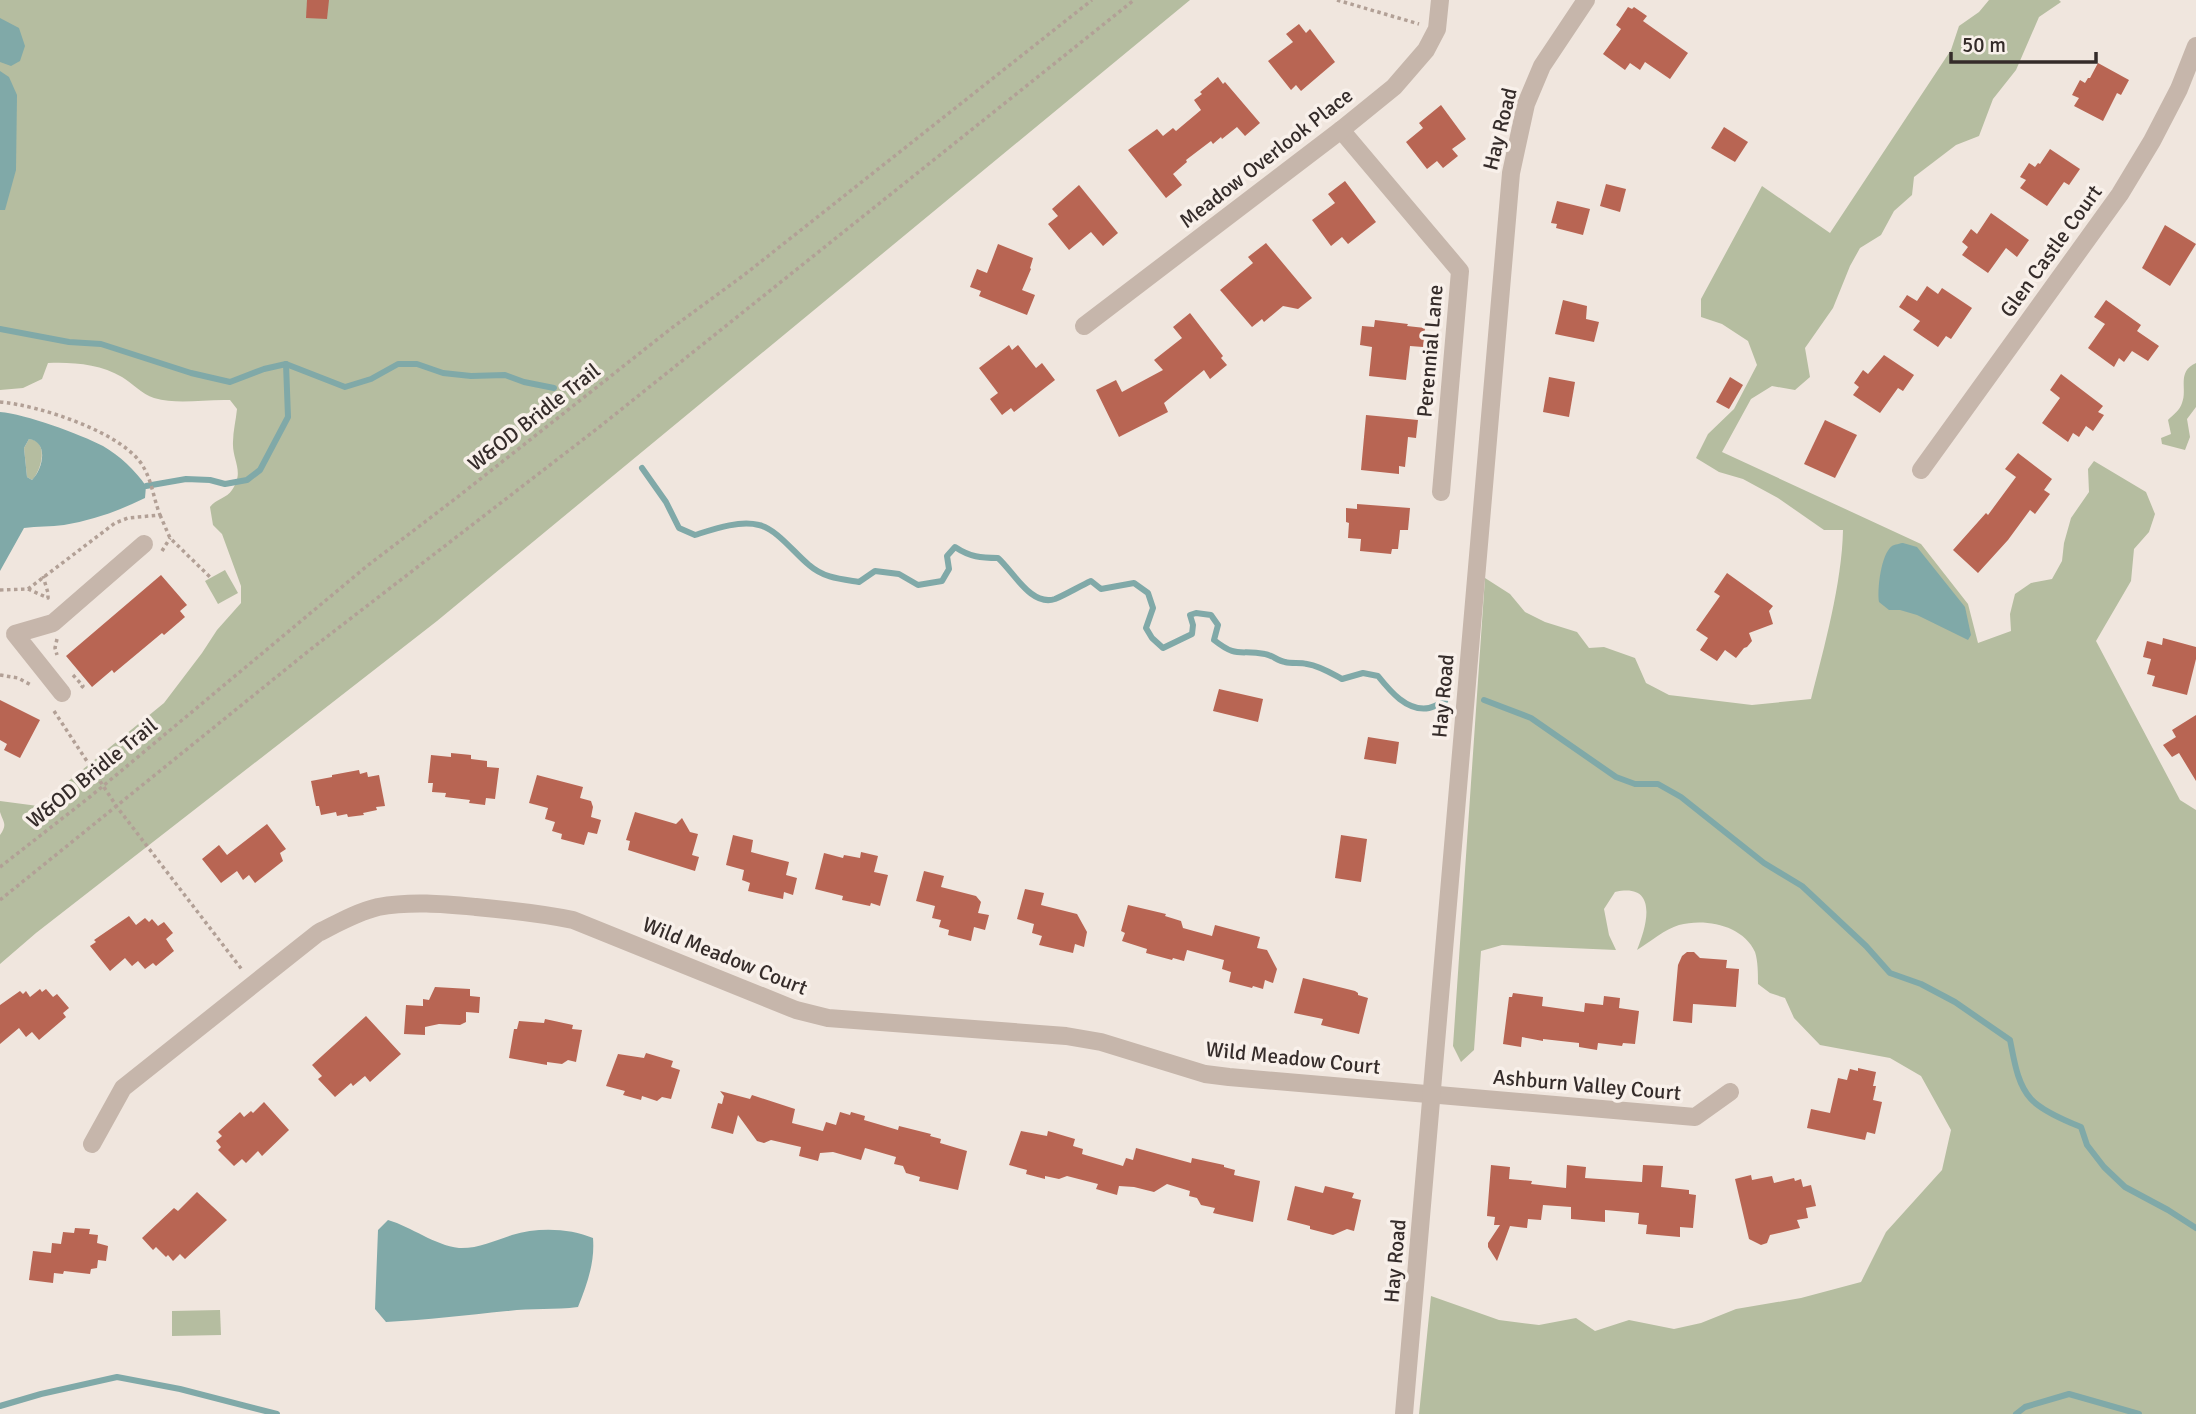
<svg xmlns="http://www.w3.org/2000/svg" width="2196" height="1414" font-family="Signika,sans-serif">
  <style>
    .green { fill: #b5bda0 }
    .water { fill: #80a9a8; fill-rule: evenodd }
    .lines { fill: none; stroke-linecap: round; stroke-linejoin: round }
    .stream { stroke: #80a9a8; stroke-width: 6 }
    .building { fill: #b86553 }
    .path { stroke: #b2a096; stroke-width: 3.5; stroke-dasharray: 3.5 3.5; stroke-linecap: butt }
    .minor { stroke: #c6b6ab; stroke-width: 18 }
    .tertiary { stroke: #c6b6ab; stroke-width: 18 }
    .labels { text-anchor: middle; stroke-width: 7; stroke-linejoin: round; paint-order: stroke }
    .street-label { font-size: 21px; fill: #352c2a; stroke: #f8f0ea }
  </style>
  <rect width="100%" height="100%" fill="#f0e6de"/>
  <g class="green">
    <path d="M0,0H1190L437,621L36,933L0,964V835C8,824 3,822 0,812C0,808 0,805 0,801L38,806L164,703L202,653L217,630L241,603V586L222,534L213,525L210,507C216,499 227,498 232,490C245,471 232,461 233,442C233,431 236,420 237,409L230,400C204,399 179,405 154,398C142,394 132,383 122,377C100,364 73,362 48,363L42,379L23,388L0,390Z"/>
    <path d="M1989,0H2059L2061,2L2039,17L2016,70L1993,99L1979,136L1956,145L1914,177L1912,195L1894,211L1881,235L1860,248L1850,266L1833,308L1805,348L1810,377L1795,390L1772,386L1751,399L1722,452L1921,544L1968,604L1978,643L2011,631L2010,614L2015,594L2031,583L2052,579L2062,561L2064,543L2071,518L2089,492L2088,469L2094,461L2146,492L2155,514L2149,532L2134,549L2131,581L2096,641L2180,800L2196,810V1414H1419L1431,1296L1499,1320L1539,1325L1576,1318L1595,1331L1629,1320L1674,1329L1701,1323L1736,1309L1801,1298L1861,1282L1886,1232L1942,1170L1951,1130L1921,1076L1890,1058L1820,1045L1794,1018L1785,998L1770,993L1758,984C1758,974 1758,961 1755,952C1743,925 1705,918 1679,925C1665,929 1650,942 1637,950C1647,926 1659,882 1615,892L1604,909L1609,935L1616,950L1502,945L1481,951L1474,1050L1461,1062L1453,1046L1485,578L1510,594L1525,612L1545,622L1577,632L1589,648L1604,647L1635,658L1646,683L1669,695L1752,705L1811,699C1824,648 1842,583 1843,530H1824L1778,498L1743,479L1719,472L1696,458L1708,434L1734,409L1757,365L1748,341L1722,324L1701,317V299L1762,186L1830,233L1951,50L1959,26L1979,12Z"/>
    <path d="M2196,363V407L2187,419L2190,437L2185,450L2162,444L2161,438L2171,434L2168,420C2173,415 2180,410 2182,403C2188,389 2176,372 2196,363Z"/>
    <path d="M29,439C49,440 42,470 32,480L27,477L24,448Z"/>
    <polygon points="225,570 238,593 218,604 205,581"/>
    <polygon points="220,1310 221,1335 172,1336 172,1311"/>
  </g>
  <g class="water">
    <polygon points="0,18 19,28 25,46 20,61 11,66 0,62"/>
    <polygon points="0,71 9,77 17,95 16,170 5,210 0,210"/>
    <path d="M0,412C25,414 80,434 103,446C120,456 135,470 146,486L145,498C119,511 93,520 64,525C51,527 37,526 24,528L0,571ZM29,439C49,442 43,469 32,480L27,477L24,448Z"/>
    <path d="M1903,543L1917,547L1965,607L1971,635L1968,640L1917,615L1900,610H1889L1879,602C1877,589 1881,554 1892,546C1894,545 1901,543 1903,543Z"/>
    <path d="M388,1220C412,1227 434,1245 459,1248C477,1249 496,1240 512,1235C537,1227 570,1228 593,1238C595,1263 587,1284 578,1307C555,1310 531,1308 507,1311C466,1315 427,1320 386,1322L375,1309L378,1230Z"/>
  </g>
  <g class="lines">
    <g class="stream">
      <polyline points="0,329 69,342 101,344 191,373 230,382 264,369 286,364 345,387 371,379 398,364 417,364 443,373 471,376 505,375 524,382 554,388"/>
      <path d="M642,468L666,502L679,528L695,535C714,529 739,520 759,525C777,529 795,554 809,565C824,578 840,579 859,582L875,571L899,574L918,585L942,581L949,569L947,556L955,547C970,557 981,558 998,558C1013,571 1031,607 1055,599C1065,595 1080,586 1091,581L1101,589L1134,583L1148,593L1153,608L1146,628L1152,638L1163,648L1192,634L1193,625L1190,615L1196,613L1211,615L1218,625L1214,640C1238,659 1239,649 1265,654C1272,655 1278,661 1285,662C1292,664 1300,662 1307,664C1320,666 1331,673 1342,679L1363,673L1378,676C1390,691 1407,712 1429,708C1434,707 1441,703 1445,701"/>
      <polyline points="146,486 186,479 210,480 225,484 247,480 260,470 288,417 286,364"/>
      <path d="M1484,700L1531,718L1616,777L1635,784H1658L1681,797L1764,863L1802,886L1866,946L1890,973L1921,984L1955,1002L2010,1040C2014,1059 2017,1084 2031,1099C2042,1111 2066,1121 2081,1127L2087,1145L2104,1167L2125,1187L2168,1210L2196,1228"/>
      <polyline points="0,1406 41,1394 117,1377 180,1389 277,1414"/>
      <polyline points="2016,1414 2025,1407 2069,1394 2139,1414"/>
    </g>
  </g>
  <g class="building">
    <polygon points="307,0 329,0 327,19 306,18"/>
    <polygon points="1628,7 1632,9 1634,7 1647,16 1643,21 1688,53 1670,79 1645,62 1640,70 1630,63 1625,70 1603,54 1621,29 1616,25"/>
    <polygon points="1299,24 1306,33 1310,29 1335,62 1301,91 1296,85 1291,90 1268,61 1293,42 1286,34"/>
    <polygon points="2098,63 2129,80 2121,95 2117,93 2103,121 2074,106 2079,98 2072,95 2080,80 2085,83 2088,78 2090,78"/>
    <polygon points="1218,77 1223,84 1225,82 1260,123 1245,136 1237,127 1222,139 1221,137 1213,144 1211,141 1186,160 1187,162 1173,174 1182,185 1166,198 1128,150 1157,129 1163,136 1173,128 1176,131 1201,110 1194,100 1202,94 1200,92"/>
    <polygon points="1441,105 1466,139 1452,149 1458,156 1443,168 1437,161 1427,169 1406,142 1423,128 1419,123"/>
    <polygon points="1724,127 1748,142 1735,162 1711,148"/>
    <polygon points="2050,149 2080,169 2069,185 2064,182 2047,206 2020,188 2026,180 2020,177 2029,163 2035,167 2038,163 2040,164"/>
    <polygon points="1345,181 1376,222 1348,244 1342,237 1331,246 1312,220 1335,203 1328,194"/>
    <polygon points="1606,184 1626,189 1620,212 1600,206"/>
    <polygon points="1079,185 1118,233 1103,246 1091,232 1069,250 1048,224 1058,216 1052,209"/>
    <polygon points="1557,201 1590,209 1583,235 1556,228 1557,224 1551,223"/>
    <polygon points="1991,213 2029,240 2017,257 2006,248 1988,273 1962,255 1968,247 1962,242 1971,229 1977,234"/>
    <polygon points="2165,225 2196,244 2170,286 2142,268"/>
    <polygon points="1266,243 1312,298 1298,309 1283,306 1264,322 1262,319 1252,327 1220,290 1253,263 1248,257"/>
    <polygon points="998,244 1033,258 1030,268 1031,269 1022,290 1035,295 1027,315 979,296 981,291 970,287 977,269 987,273"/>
    <polygon points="1927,286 1938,294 1942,288 1972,308 1951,339 1946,336 1938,347 1913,330 1920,321 1899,307 1907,295 1917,301"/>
    <polygon points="1563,300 1587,306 1586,319 1599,322 1594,342 1555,334"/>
    <polygon points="2106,300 2141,325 2137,331 2159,346 2148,361 2132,351 2124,362 2119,358 2114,367 2088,348 2105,324 2094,317"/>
    <polygon points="1190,313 1223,356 1221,358 1227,365 1210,379 1204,370 1164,403 1168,412 1119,437 1096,390 1116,380 1122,392 1163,370 1154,360 1182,338 1173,327"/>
    <polygon points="1375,320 1408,324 1407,326 1425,328 1423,347 1410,346 1406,380 1369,376 1372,347 1360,345 1362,326 1374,327"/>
    <polygon points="1009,345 1012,350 1018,345 1036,368 1042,363 1055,380 1014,412 1011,408 1002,415 990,399 998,393 979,368"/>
    <polygon points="1884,355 1914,375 1903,391 1898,388 1880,413 1853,395 1859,387 1854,383 1863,370 1868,374"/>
    <polygon points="2061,374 2103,406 2098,412 2104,415 2093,431 2086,426 2079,437 2073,433 2068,442 2042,423 2060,398 2050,390"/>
    <polygon points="1549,377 1575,382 1569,417 1543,412"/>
    <polygon points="1730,377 1743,385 1729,409 1716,402"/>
    <polygon points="1366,415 1418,420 1416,438 1408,437 1405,467 1399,466 1399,474 1361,470"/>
    <polygon points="1825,420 1857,435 1835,478 1804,464"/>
    <polygon points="2018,453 2052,479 2044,490 2050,494 2035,514 2030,510 2008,540 1978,573 1953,550 1986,513 1988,515 2016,477 2005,469"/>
    <polygon points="1357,504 1410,508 1408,530 1400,530 1398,549 1392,549 1391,554 1360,551 1361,539 1348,538 1349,523 1346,522 1346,508 1357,509"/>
    <polygon points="1727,573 1773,606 1769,611 1773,624 1749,633 1752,641 1747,647 1744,648 1736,658 1725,650 1717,661 1700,650 1708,638 1696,630 1720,596 1714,592"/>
    <polygon points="161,575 187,605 180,611 185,617 164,635 162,633 114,673 112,670 92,687 66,656"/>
    <polygon points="2163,638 2196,647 2196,659 2187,695 2152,686 2155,676 2147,674 2151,659 2143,657 2147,641 2162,645"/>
    <polygon points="1219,689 1263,699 1258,722 1213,711"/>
    <polygon points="0,700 40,720 20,758 4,750 7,744 0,740"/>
    <polygon points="2196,715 2196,781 2179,753 2172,757 2163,745 2176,737 2172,730"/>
    <polygon points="1368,737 1399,742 1396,764 1364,759"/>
    <polygon points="451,753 471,755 471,759 487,761 487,767 499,768 495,799 486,798 485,805 469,803 470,800 445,797 446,793 432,792 433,783 428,783 431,755 451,757"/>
    <polygon points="359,770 360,774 367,772 368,777 379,775 385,806 376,807 377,810 363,813 364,815 348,817 347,814 337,816 336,812 321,815 319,806 316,806 311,781 332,777 332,775"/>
    <polygon points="537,775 583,787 580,798 591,801 593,807 591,817 601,820 597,834 588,832 584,845 561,839 562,834 552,831 555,822 545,819 548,808 529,803"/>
    <polygon points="635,812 676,824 682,818 690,832 698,834 692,855 699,857 695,871 628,850 630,841 626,840"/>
    <polygon points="267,824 286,849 280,853 283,861 255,883 249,875 243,880 237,871 221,883 202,859 219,845 227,855"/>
    <polygon points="733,835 753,840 751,852 789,862 786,875 797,878 793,895 784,892 783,899 748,891 750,883 742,880 744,870 726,865"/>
    <polygon points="1341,835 1367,839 1361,882 1335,878"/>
    <polygon points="861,852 878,856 874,872 888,875 880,906 871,903 870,906 842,900 843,896 815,889 824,853 843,858 844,855 860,858"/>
    <polygon points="924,871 944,876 941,887 976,896 981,902 978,913 989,915 985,930 974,927 971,941 948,935 949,930 939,927 941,920 932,918 935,906 916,901"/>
    <polygon points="1025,889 1044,893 1041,905 1077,914 1087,932 1084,947 1075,944 1073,953 1039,945 1042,936 1032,933 1034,924 1017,919"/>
    <polygon points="1128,905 1166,914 1165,916 1181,921 1183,928 1212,936 1215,925 1260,937 1257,948 1267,950 1277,969 1273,983 1265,980 1263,989 1253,986 1252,988 1229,982 1231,972 1222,969 1224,960 1187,950 1184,961 1173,958 1172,960 1146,953 1147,949 1122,941 1125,933 1121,931"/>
    <polygon points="129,916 136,925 145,918 149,922 152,919 158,926 164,922 173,933 166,939 174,951 156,966 153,963 145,969 138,961 132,966 125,958 110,971 90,946 96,942 94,940"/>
    <polygon points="1687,952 1694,952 1700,958 1727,960 1726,968 1739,969 1736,1007 1693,1004 1692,1023 1673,1021 1678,965 1682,956"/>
    <polygon points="1303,978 1355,991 1358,993 1358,995 1368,998 1359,1034 1321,1025 1323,1019 1294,1013"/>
    <polygon points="435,987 470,989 470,996 480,997 479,1013 466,1012 466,1022 460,1025 439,1024 425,1027 425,1035 404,1034 406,1005 423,1006 423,999 429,1000"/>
    <polygon points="40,989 42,992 46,989 53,997 57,994 69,1008 63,1013 66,1017 39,1040 32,1032 26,1037 19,1028 0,1044 0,1005 20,991 23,994 26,991 30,997"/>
    <polygon points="1513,993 1543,997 1542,1006 1584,1012 1585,1003 1603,1005 1604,996 1620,998 1619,1008 1639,1011 1635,1044 1623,1043 1622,1046 1598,1043 1597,1050 1579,1047 1579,1043 1543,1039 1543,1041 1522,1037 1521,1047 1503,1044 1509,997 1512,997"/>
    <polygon points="366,1016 401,1054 370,1082 365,1076 353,1086 351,1083 335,1097 318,1079 322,1076 312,1065"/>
    <polygon points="545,1019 573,1025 572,1029 582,1030 576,1062 568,1060 562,1064 547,1062 547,1065 509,1058 514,1029 517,1029 519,1021 544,1023"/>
    <polygon points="646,1053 673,1061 671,1067 680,1070 671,1099 662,1097 657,1101 642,1096 641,1100 623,1095 625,1091 606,1086 618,1054 644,1058"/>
    <polygon points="1858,1068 1876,1072 1873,1086 1876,1086 1873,1100 1882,1102 1875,1134 1867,1132 1865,1140 1807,1128 1811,1109 1830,1113 1838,1078 1847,1080 1850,1069 1858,1071"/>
    <polygon points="720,1091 750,1099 752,1095 795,1109 792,1123 823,1131 826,1122 836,1125 840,1112 850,1115 851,1112 865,1116 864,1120 898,1130 899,1126 931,1134 930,1136 941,1139 940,1143 967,1151 958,1190 919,1181 920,1177 906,1173 903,1166 894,1164 896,1157 865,1148 861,1160 833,1152 820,1153 818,1161 799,1156 801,1147 771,1140 764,1143 757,1141 738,1115 733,1134 711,1128 718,1103 722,1104 724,1096"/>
    <polygon points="264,1102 289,1130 262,1156 258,1151 246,1163 242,1159 234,1166 218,1150 221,1147 216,1141 222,1136 218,1132 240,1112 244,1117 251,1111 253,1113"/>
    <polygon points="1021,1131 1047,1136 1048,1131 1075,1139 1073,1146 1083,1149 1082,1154 1123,1166 1126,1158 1133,1160 1136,1148 1191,1163 1192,1158 1224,1165 1224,1167 1235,1170 1234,1175 1260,1181 1253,1222 1213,1213 1215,1208 1201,1205 1197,1198 1189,1196 1190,1191 1167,1184 1154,1192 1134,1187 1119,1186 1117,1195 1096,1189 1098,1184 1067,1176 1059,1179 1045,1176 1045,1179 1026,1174 1027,1170 1009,1165"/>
    <polygon points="1491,1165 1510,1167 1509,1179 1532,1181 1531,1184 1566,1188 1567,1165 1586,1167 1585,1178 1642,1182 1643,1165 1663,1166 1661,1187 1689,1190 1689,1194 1696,1195 1693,1228 1680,1227 1680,1237 1646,1234 1647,1225 1638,1224 1639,1213 1605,1210 1605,1222 1571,1219 1571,1207 1543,1205 1541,1220 1528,1219 1527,1228 1510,1226 1497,1261 1488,1247 1488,1243 1500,1225 1494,1225 1495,1217 1487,1216"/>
    <polygon points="1751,1175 1752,1180 1772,1176 1774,1183 1794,1178 1795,1181 1801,1179 1803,1187 1811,1185 1816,1206 1806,1208 1808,1218 1797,1220 1800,1228 1770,1235 1767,1243 1761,1245 1749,1239 1735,1179"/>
    <polygon points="1295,1186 1323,1193 1325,1186 1354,1193 1352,1198 1361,1200 1354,1231 1347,1229 1333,1235 1310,1229 1310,1226 1287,1220"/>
    <polygon points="197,1192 227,1220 185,1259 180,1254 173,1261 168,1255 166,1257 156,1247 153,1250 142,1238 174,1208 178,1211"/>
    <polygon points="75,1228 90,1229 89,1234 98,1235 97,1243 108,1246 106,1261 98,1260 97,1268 91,1269 90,1274 64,1271 63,1274 54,1273 53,1283 29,1280 33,1251 51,1253 52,1243 61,1244 63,1232 74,1233"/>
  </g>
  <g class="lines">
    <g class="path">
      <polyline points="1337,0 1419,24"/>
      <path d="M0,402C38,405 126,433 144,468C152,482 154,500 160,515L128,518L115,523L28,589"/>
      <polyline points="160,515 170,538 211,578"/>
      <polyline points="162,551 170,538"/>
      <polyline points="0,590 28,589 48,598 48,593 43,576"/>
      <polyline points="57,639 55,648 57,655"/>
      <polyline points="0,675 18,678 31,685"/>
      <polyline points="73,675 83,686 79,690"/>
      <polyline points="54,711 117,807 243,971"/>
      <polyline points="0,867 91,796 367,566 455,499 673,327 744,275 1092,0"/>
      <polyline points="0,900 311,649 598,428 1134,0"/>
    </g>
    <g class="minor">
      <polyline points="1341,130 1460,271 1441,492"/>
      <polyline points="1084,326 1341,130 1394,87 1426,50 1437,29 1440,0"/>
      <polyline points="1921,470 2120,194 2152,141 2179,89 2196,46"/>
      <polyline points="62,693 15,634 53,623 144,544"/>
      <path d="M92,1144L123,1088L318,933C338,923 357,912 378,907C411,901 443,904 476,907C509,910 540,913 573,920L796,1010L828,1018L1066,1036L1101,1042L1205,1074L1229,1077L1695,1117L1730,1092"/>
    </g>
    <polyline class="tertiary" points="1404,1414 1511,173 1526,104 1542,66 1586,0"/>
  </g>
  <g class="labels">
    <g class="street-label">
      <text transform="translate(1500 129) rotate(-76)" y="7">Hay Road</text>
      <text transform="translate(1266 158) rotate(-38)" y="7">Meadow Overlook Place</text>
      <text transform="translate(2051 251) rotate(-54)" y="7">Glen Castle Court</text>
      <text transform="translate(1430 351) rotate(-85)" y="7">Perennial Lane</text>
      <text transform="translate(534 417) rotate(-38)" y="7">W&amp;OD Bridle Trail</text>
      <text transform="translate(1443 696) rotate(-85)" y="7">Hay Road</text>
      <text transform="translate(92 773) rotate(-39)" y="7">W&amp;OD Bridle Trail</text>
      <text transform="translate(725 956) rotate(22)" y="7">Wild Meadow Court</text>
      <text transform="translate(1293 1058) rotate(6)" y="7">Wild Meadow Court</text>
      <text transform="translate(1587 1085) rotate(5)" y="7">Ashburn Valley Court</text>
      <text transform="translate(1395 1261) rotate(-85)" y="7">Hay Road</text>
    </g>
  </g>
  <path d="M1951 52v10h145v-10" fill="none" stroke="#352c2a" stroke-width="3.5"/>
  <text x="1962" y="52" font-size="21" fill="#352c2a" stroke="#f8f0ea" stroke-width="5" paint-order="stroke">50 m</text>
</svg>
